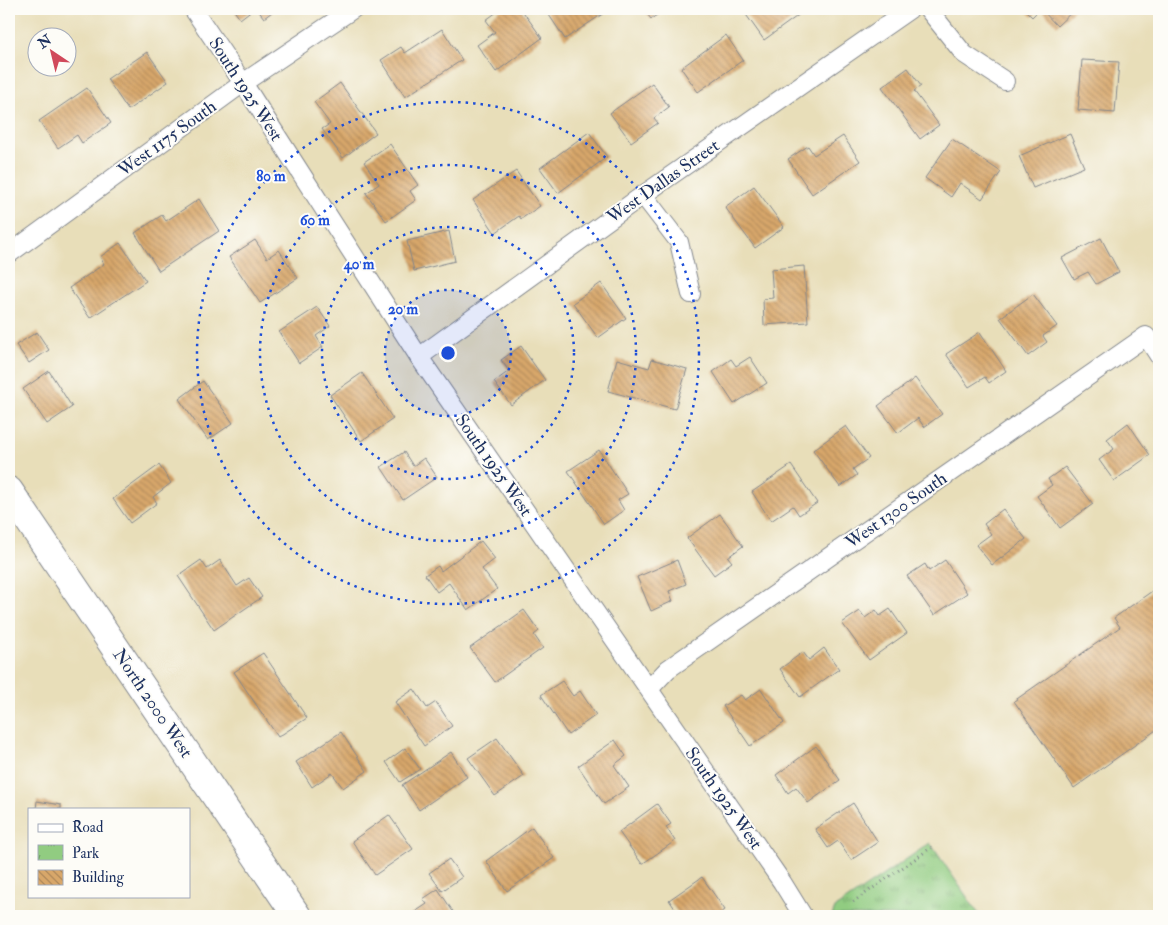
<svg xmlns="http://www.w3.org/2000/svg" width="1168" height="925" font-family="'IM FELL Double Pica',serif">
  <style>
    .park { fill: url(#park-tufts); stroke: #567e70 }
    .building { fill: url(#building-back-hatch) }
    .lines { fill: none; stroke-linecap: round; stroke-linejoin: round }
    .street-casing { stroke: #82868c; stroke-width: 20 }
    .primary-casing { stroke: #82868c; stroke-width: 30 }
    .path { stroke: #82868c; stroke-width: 3; stroke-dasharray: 1 4; stroke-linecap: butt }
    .street { stroke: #fff; stroke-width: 18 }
    .primary { stroke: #fff; stroke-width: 28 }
    .ring { fill: none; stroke: #1d4ed8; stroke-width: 2.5; stroke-dasharray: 2.5 5 }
    .labels { text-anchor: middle; stroke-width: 4; stroke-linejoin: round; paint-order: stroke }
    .street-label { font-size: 18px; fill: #1b2f5e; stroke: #fdfcf7 }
    .centre { fill: #1d4ed8; stroke: #fdfcf7; stroke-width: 2.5 }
    .ring-label { font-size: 15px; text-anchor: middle; font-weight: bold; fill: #1d4ed8; stroke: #fdfcf7; stroke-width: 4; stroke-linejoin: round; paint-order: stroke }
  </style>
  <defs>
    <pattern id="park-tufts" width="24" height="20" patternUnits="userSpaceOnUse" patternTransform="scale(1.25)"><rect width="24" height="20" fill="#91cc81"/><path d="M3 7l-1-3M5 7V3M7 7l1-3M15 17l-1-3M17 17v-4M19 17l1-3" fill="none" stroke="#76a66d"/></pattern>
    <pattern id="building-back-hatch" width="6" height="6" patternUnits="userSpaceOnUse" patternTransform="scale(1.25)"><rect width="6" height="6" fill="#d8a76a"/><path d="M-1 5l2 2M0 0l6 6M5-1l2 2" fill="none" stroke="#ae885a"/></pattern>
  </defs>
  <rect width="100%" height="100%" fill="#fdfcf7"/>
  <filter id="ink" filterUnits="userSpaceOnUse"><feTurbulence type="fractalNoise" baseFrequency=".02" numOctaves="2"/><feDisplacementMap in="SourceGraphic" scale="10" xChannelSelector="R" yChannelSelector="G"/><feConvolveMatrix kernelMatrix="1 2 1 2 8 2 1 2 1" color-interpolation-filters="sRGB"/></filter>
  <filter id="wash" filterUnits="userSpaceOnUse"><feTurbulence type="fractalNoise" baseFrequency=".0096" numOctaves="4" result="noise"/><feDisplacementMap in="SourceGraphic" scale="20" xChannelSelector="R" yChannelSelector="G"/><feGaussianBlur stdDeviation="1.12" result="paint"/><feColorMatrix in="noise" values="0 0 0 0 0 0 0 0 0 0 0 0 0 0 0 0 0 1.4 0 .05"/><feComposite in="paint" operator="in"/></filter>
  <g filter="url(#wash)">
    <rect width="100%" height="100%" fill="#e8deb9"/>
    <polygon class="park" points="930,843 980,916 832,916 835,908"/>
    <g id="blocks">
      <g class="building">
        <polygon points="233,9 253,9 240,19"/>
        <polygon points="257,9 276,9 264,18"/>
        <polygon points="501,9 521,9 542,38 496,72 477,45 495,32 486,20"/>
        <polygon points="545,9 610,9 565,39"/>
        <polygon points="643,9 666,9 651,19"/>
        <polygon points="742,9 807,9 764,40"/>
        <polygon points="1024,9 1040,9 1032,17"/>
        <polygon points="1041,9 1075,9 1057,26"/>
        <polygon points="442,29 462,60 405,97 381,60 401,47 405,53"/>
        <polygon points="726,35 743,60 698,92 681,68"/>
        <polygon points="147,52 168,82 128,110 107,79"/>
        <polygon points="1082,60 1119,62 1115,113 1078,110"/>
        <polygon points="908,68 921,86 914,91 939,125 920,139 882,87"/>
        <polygon points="340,83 376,133 343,158 322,129 330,124 314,102"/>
        <polygon points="652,83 669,107 654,118 658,123 631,142 610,113"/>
        <polygon points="87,88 111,123 82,143 77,135 58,148 39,121"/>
        <polygon points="589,132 607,157 558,193 540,168"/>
        <polygon points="1070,134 1084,167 1033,188 1019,156"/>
        <polygon points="843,136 860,161 812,194 788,159 808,146 814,155"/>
        <polygon points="952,139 1001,172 982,199 960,183 951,197 925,178"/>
        <polygon points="390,144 418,185 410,191 416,200 386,221 366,193 379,184 364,162"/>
        <polygon points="516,171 540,206 521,219 519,216 495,233 473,200"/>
        <polygon points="754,186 784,227 755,248 725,207"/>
        <polygon points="199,199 219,231 159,271 135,233 162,215 166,221"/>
        <polygon points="449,231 455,261 414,271 407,241"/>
        <polygon points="1101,238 1119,272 1096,284 1088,272 1074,279 1062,258"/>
        <polygon points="255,240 267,258 279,250 298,278 260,303 229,257"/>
        <polygon points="120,243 146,281 90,318 69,288 104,264 100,257"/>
        <polygon points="804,266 808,322 764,325 763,299 773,298 771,269"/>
        <polygon points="601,283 626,318 598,338 573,303"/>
        <polygon points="1033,294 1057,326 1043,336 1047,342 1028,356 1000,318"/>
        <polygon points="317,307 330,326 316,336 323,347 299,363 279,332"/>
        <polygon points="37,332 49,350 29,363 16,345"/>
        <polygon points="980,332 1006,371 989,383 985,377 969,387 946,354"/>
        <polygon points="521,346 545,380 511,405 494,382 509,371 501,360"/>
        <polygon points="750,357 767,383 734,404 713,372 731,359 736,366"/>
        <polygon points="617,359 649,368 652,359 687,369 675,409 608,391"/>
        <polygon points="49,371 72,407 47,424 23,389"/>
        <polygon points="362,373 393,419 361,441 330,395"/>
        <polygon points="915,378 942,414 924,427 918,418 898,433 878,406"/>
        <polygon points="203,381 233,423 208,440 179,399"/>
        <polygon points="1128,423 1150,455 1114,481 1099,460 1114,449 1107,439"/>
        <polygon points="846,426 869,458 853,469 857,475 840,487 813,450"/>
        <polygon points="599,450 628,494 618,500 624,510 604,524 568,471"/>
        <polygon points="404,452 413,466 424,458 437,477 403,500 381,467"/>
        <polygon points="159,465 171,483 153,497 157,503 130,523 113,499"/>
        <polygon points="791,465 817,503 799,515 793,506 771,521 752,492"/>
        <polygon points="1065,467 1093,504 1060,528 1037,496 1052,485 1048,479"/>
        <polygon points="1003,509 1026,539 992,565 976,545 991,534 984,524"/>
        <polygon points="720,514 743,546 728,557 732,562 714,575 687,538"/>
        <polygon points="481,541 495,559 482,569 497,589 468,610 449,583 437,592 425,575 438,566 441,571"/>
        <polygon points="201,560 207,569 220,560 237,586 249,578 262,597 214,630 178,576"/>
        <polygon points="677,560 686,584 669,591 673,601 651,611 637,577"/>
        <polygon points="945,560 967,593 934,615 907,576 925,564 929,571"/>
        <polygon points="1155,589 1159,595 1159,728 1074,788 1014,701 1120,627 1114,618"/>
        <polygon points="890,609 907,633 869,660 842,623 860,611 865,618 876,610 880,616"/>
        <polygon points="524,610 539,631 534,635 543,648 495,682 470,648"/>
        <polygon points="824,648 839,669 800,697 780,669 803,652 809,660"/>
        <polygon points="263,653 307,718 278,737 234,672"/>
        <polygon points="562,681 573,696 580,691 596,715 568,735 541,695"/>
        <polygon points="414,689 427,708 436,702 452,726 424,746 395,702"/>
        <polygon points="761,689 784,723 750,746 723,706 741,695 745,700"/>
        <polygon points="341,732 367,771 343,788 332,773 312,787 296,762"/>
        <polygon points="497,738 524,776 495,796 468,758"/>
        <polygon points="615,740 626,756 614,765 629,787 604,804 578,766"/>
        <polygon points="816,746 840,780 808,803 796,787 788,793 776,775"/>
        <polygon points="405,748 420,769 400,782 386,762"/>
        <polygon points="451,752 467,777 419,810 402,785"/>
        <polygon points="37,801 61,805 61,809 36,809"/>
        <polygon points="853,803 878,842 851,860 838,841 828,848 815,829"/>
        <polygon points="657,804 671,824 666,827 675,841 642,864 619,832"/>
        <polygon points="389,815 413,849 375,875 352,841"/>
        <polygon points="532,827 554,858 507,891 486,861"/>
        <polygon points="449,859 462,877 442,891 429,873"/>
        <polygon points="702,877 725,910 716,916 680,916 669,900"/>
        <polygon points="438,889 456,916 409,916 427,904 423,899"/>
      </g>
    </g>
  </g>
  <g filter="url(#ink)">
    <use href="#blocks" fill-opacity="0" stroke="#82868c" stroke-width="1"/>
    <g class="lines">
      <g class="street-casing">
        <g id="street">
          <polyline points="193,9 243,83 419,357 782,882 803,916"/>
          <polyline points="928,9 964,54 1005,81"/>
          <polyline points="643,195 679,242 691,294"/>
          <polyline points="9,254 243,83 353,9"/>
          <polyline points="419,357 643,195 910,9"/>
          <polyline points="649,689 668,669 1146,336 1159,356"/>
        </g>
      </g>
      <g class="primary-casing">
        <polyline id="primary" points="9,491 297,916"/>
      </g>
      <polyline class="path" points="853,902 932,847"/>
      <use href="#street" class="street"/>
      <use href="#primary" class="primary"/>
    </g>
  </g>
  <circle cx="448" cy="353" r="63" fill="#1d4ed8" fill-opacity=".12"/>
  <g class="ring">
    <circle cx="448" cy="353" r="63"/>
    <circle cx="448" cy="353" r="126"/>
    <circle cx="448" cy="353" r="188"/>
    <circle cx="448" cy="353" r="251"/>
  </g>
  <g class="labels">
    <g class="street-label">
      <text transform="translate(246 89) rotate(57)" y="6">South 1925 West</text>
      <text transform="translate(167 138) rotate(-36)" y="6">West 1175 South</text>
      <text transform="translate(663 181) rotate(-35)" y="6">West Dallas Street</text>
      <text transform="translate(494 465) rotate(55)" y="6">South 1925 West</text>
      <text transform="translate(896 510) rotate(-35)" y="6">West 1300 South</text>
      <text transform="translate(153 703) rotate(56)" y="6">North 2000 West</text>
      <text transform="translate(724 798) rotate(55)" y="6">South 1925 West</text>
    </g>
  </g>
  <circle cx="448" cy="353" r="8" class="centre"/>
  <g class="ring-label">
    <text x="271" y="181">80 m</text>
    <text x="315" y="225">60 m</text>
    <text x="359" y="269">40 m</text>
    <text x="403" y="314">20 m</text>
  </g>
  <rect width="1168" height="925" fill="none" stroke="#fdfcf7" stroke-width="30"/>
  <rect x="28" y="808" width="162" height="90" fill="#fdfcf7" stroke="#a3aaba"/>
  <rect x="38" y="824" width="25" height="8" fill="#ffffff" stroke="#a3aaba"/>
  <text x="72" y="832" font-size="15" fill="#1b2f5e">Road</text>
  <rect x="38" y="845" width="25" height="15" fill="url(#park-tufts)" stroke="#a3aaba"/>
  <text x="72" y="858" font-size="15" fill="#1b2f5e">Park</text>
  <rect x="38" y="870" width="25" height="15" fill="url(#building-back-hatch)" stroke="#a3aaba"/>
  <text x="72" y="882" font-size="15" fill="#1b2f5e">Building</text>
  <g transform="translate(52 52) rotate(325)"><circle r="24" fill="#fdfcf7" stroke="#a3aaba"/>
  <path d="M0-4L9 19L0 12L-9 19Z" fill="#d1495b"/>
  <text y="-8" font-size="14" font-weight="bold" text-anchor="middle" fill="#1b2f5e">N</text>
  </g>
</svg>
